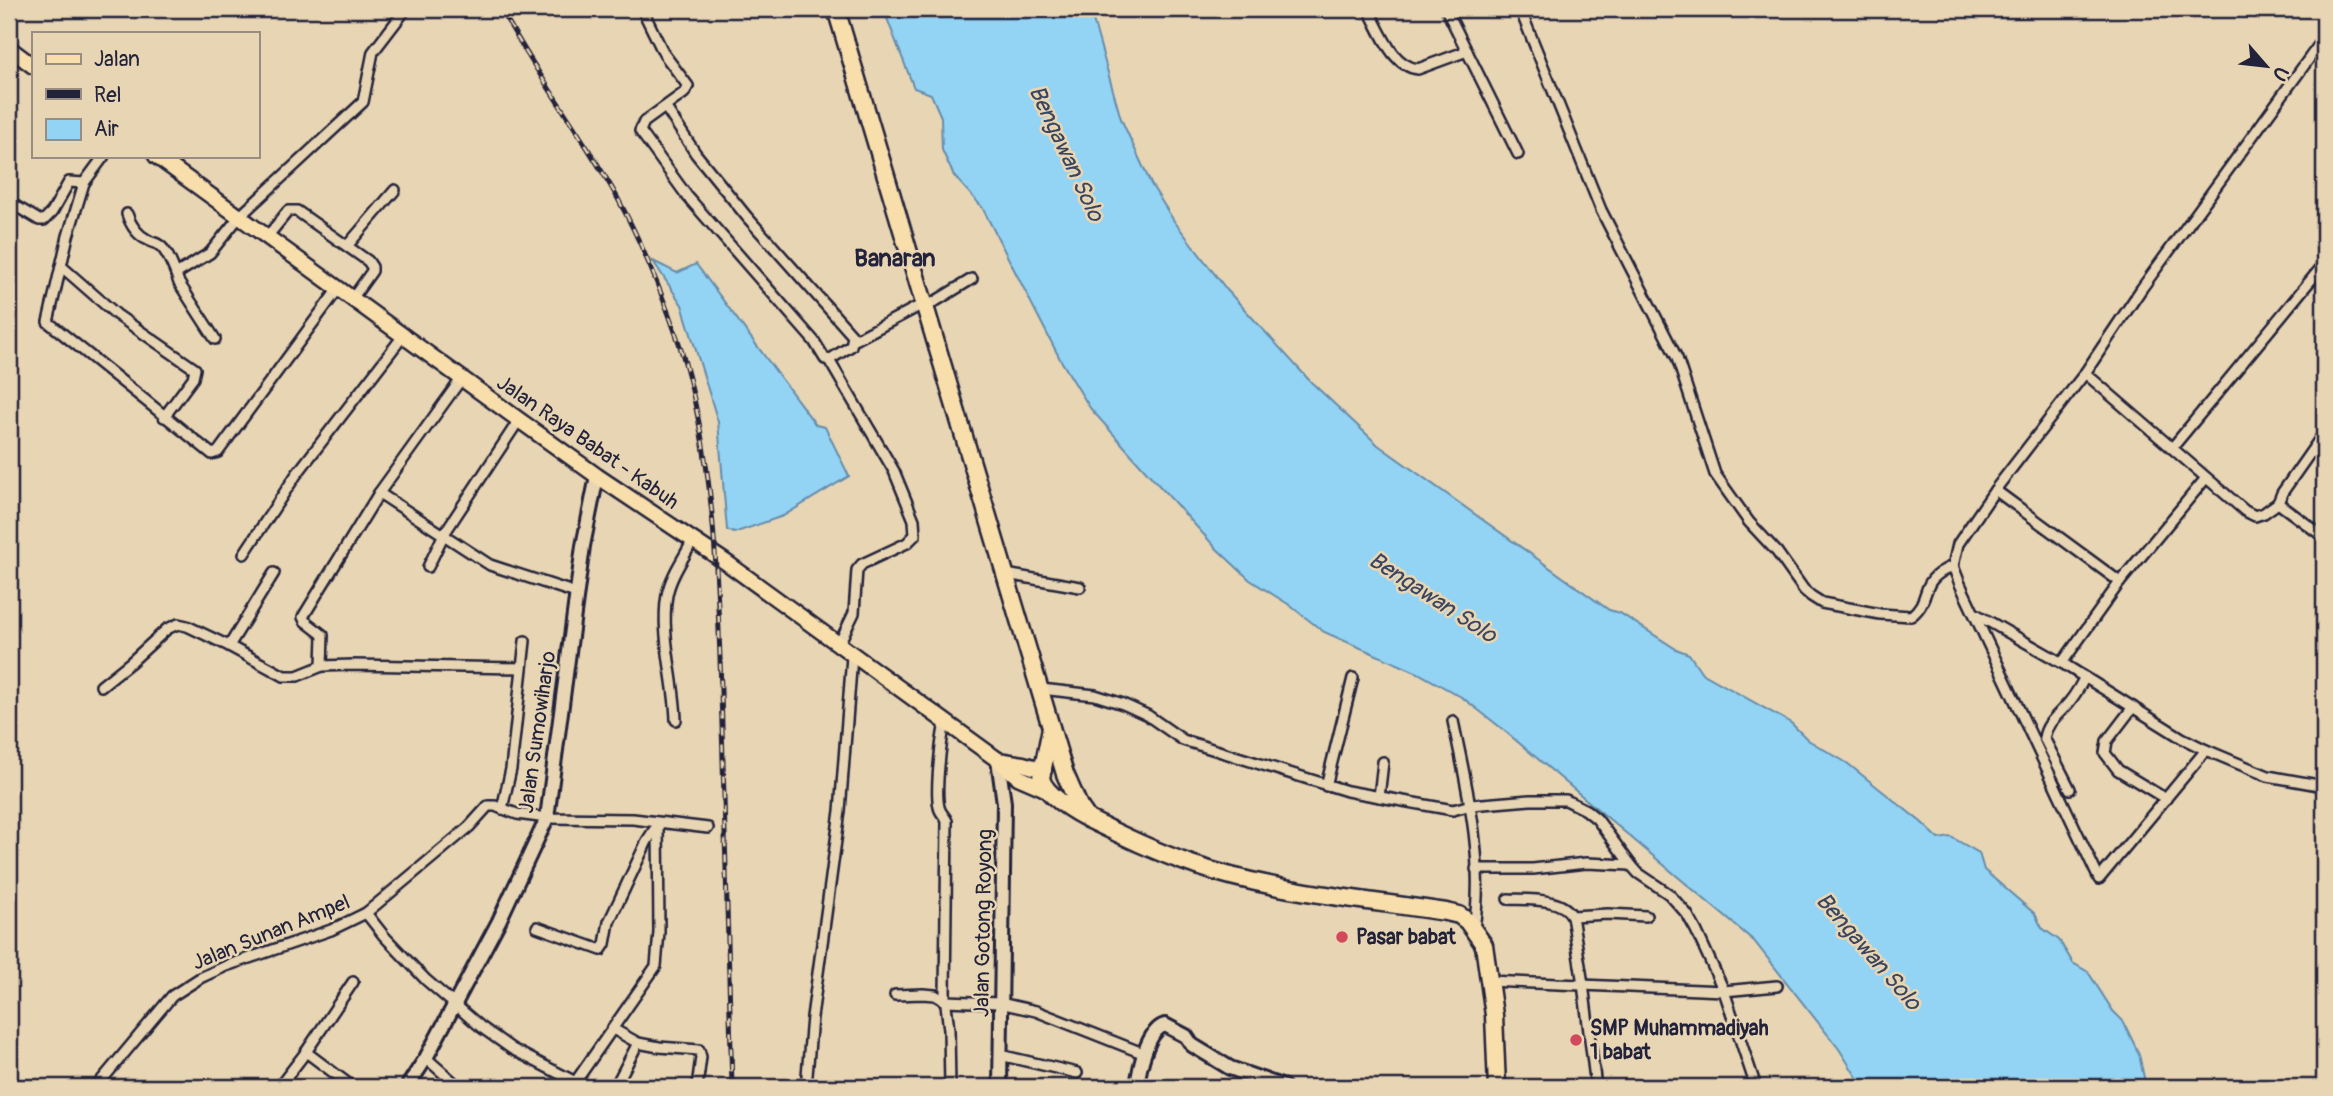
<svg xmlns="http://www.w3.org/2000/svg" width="2333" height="1096" font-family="Pangolin,sans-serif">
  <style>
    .water { fill: #93d3f4; stroke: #668caa; stroke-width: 2 }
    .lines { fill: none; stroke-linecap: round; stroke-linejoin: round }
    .street-casing { stroke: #22223b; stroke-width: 14 }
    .secondary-casing { stroke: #22223b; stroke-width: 18 }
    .primary-casing { stroke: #22223b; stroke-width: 19 }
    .highway-casing { stroke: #22223b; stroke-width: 21 }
    .street { stroke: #e8d5b3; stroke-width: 9 }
    .secondary { stroke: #e8d5b3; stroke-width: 12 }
    .primary { stroke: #f8deab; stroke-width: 14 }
    .highway { stroke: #f8deab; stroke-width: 16 }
    .rail-casing { stroke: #22223b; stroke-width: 5 }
    .rail { stroke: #e8d5b3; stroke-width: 2.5; stroke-dasharray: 8; stroke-linecap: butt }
    .poi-dot { fill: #d1495b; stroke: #e8d5b3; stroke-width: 2.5 }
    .labels { text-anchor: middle; stroke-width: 5; stroke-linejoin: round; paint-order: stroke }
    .street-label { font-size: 21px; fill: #22223b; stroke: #e8d5b3 }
    .poi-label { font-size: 21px; font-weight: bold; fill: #22223b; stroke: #e8d5b3; text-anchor: start }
    .water-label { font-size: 23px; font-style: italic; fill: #394560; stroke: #e8d5b3 }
    .quarter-label { font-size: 24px; font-weight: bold; fill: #22223b; stroke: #e8d5b3 }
  </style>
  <rect width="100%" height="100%" fill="#e8d5b3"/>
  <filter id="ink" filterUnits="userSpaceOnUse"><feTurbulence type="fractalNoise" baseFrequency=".0143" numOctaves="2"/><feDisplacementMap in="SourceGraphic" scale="14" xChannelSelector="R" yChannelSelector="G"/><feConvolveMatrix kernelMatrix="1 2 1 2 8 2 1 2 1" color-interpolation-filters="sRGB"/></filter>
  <g filter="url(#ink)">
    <g class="water">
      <polygon points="887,9 1090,9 1121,119 1151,184 1174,221 1227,290 1310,381 1378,445 1609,610 1620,613 1676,649 1689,654 1702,673 1791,723 1808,740 1847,763 1921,822 1939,839 1951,837 1979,853 1984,870 2035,914 2042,928 2059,940 2073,963 2088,972 2113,1011 2123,1021 2139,1054 2146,1087 1863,1087 1839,1049 1754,941 1500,727 1463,698 1418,673 1324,632 1288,604 1250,580 1216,548 1154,480 1090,408 1060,359 982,207 954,176 942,150 941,117 931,94 914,88 885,13"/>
      <polygon points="653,261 677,273 696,264 816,425 825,427 849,476 783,516 734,533 727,530 718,422 682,305"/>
    </g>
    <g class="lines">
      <g class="street-casing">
        <g id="street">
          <polyline points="642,9 664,54 688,86 684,93 644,122 640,131 687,196 814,341 825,359 829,360"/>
          <path d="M1368,9C1380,29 1391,66 1418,69L1467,51"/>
          <polyline points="1446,9 1518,154"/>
          <path d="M1520,9L1601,210L1677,358L1715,474L1749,522L1777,552L1804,590L1811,596L1822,603L1880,614L1911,616C1934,598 1916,581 1953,566"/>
          <polyline points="666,108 696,154 747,217 853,336 851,346 829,360 894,471 914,520 915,535 907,543 862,564 857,570 854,613 838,646"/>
          <polyline points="104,156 84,183 68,236 48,322 212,454 218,452 338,289"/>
          <polyline points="9,202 39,220 44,220 52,212 69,182 84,183"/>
          <path d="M127,214C131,226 137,235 148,240C152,243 155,242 159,245C167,250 172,265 176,274"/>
          <polyline points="267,237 288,211 297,211 368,261 372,267 372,271 352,299"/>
          <polyline points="347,246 395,190"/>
          <polyline points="61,266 117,315 195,369 193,378 164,417"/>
          <polyline points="926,307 972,279"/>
          <polyline points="215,339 179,283 176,274 210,253 239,217 363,102 373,52 406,9"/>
          <polyline points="853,341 925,303"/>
          <polyline points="2085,373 2245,511 2255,516 2264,513 2278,503 2324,537"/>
          <polyline points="2172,448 2324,264"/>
          <polyline points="1995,490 2120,582"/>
          <polyline points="379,493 490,565 576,593"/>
          <polyline points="2278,503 2282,493 2324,433"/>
          <polyline points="244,554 296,475 403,336"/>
          <polyline points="428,567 444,534 519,420"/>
          <polyline points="1006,574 1080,587"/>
          <polyline points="1974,613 2062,663 2182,738 2206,750 2268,776 2324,786"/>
          <polyline points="229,646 274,573"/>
          <polyline points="2062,663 2120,582 2206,478"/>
          <polyline points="322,666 323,635 305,621 303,617 379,493 462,378"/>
          <polyline points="101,686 131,662 167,629 178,624 187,626 229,646 284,676 297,676 322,666 353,665 522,668"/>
          <polyline points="1041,689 1095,695 1123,704 1147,715 1183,740 1347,791 1453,810 1471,805 1530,800 1566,800 1586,810 1597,819 1631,865"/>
          <polyline points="2133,707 2107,741 2105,753 2118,770 2166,799"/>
          <path d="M676,720C675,680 660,635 667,595C671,575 684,558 693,540"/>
          <path d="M1453,721C1467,788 1485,859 1474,928"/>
          <path d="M945,723C941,741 935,790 939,807C940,813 945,816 947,821L945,996L949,1030L950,1087"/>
          <polyline points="2206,750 2099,879 1960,584 1953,566 1958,544 1995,490 2085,373 2142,288 2324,38"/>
          <polyline points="1326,786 1353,678"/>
          <path d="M2070,789L2044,738C2046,722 2061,713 2070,701C2076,694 2080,686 2085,677"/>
          <polyline points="1379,797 1383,762"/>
          <polyline points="502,809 511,769 525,641"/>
          <polyline points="1476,869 1533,869 1586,863 1631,865 1638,873 1669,894 1687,914 1696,930 1724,991 1756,1087"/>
          <path d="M1508,899C1527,900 1562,897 1572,916L1583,984L1596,1087"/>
          <polyline points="366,913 384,936 426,980 481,1027 512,1049 585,1087"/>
          <polyline points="1572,916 1608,914 1646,916"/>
          <polyline points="537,927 601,950 605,944 609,922 647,841 654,830 658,828"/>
          <polyline points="1489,981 1724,991 1777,986"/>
          <polyline points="895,995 923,994 935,995 945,1001 1000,1003 1036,1011 1145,1054"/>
          <polyline points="613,1029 638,1043 659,1047 699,1050 701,1057 697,1087"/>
          <polyline points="306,1052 350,1085"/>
          <polyline points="1000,1055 1077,1073"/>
          <polyline points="426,1058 459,1087"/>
          <polyline points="576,1081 656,966 659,932 658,823"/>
          <polyline points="96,1087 172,996 200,978 226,966 331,930 366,913 469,827 488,806 495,806 517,814 547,818 633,819 708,828"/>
          <polyline points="279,1087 306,1052 353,982"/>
          <polyline points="615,1087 638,1043"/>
          <polyline points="806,1087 812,1017 840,811 852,656"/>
        </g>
      </g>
      <g class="secondary-casing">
        <g id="secondary">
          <polyline points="998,760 1004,803 1000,1087"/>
          <polyline points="407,1087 426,1058 499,921 547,818 583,546 597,476"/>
          <path d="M1137,1087C1139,1070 1147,1030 1165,1025L1186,1036L1192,1045L1230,1068L1284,1087"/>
        </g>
      </g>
      <g class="primary-casing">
        <g id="primary">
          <polyline points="9,48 33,66"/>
          <polyline points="156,156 519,420 597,476 727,563 998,760 1018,777 1048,790"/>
          <polyline points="998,760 1023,764 1044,770"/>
        </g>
      </g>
      <g class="highway-casing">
        <g id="highway">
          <polyline points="836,9 1065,774 1079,806 1088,819"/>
          <path d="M1051,728L1041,778C1044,794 1073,811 1088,819C1121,835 1156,852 1191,864C1272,892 1361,899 1446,912L1459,915L1467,921L1484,945L1494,1015L1497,1087"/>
        </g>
      </g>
      <use href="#street" class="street"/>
      <use href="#secondary" class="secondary"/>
      <use href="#primary" class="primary"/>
      <use href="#highway" class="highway"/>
      <g class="rail-casing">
        <path id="rail" d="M501,9C536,74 581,133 617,197C642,243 662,293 679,343C718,466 718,597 722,725C725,845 729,966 732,1087"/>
      </g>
      <use href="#rail" class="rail"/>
    </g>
  </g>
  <g class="poi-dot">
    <circle cx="1342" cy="937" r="7"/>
    <circle cx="1576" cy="1040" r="7"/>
  </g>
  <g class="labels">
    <g class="street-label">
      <text transform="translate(588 442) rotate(35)" y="7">Jalan Raya Babat - Kabuh</text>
      <text transform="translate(537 732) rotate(-82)" y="7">Jalan Sumowiharjo</text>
      <text transform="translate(983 923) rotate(-89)" y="7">Jalan Gotong Royong</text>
      <text transform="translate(271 932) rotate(-22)" y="7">Jalan Sunan Ampel</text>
    </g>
    <g class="poi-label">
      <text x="1356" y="944">Pasar babat</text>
      <text x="1590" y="1035">SMP Muhammadiyah<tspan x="1590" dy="24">1 babat</tspan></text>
    </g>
    <g class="water-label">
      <text transform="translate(1067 153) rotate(65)" y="8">Bengawan Solo</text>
      <text transform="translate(1433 597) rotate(33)" y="8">Bengawan Solo</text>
      <text transform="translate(1869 951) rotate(49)" y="8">Bengawan Solo</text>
    </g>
    <g class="quarter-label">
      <text x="895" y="266">Banaran</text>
    </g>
  </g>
  <rect width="2333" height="1096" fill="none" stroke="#e8d5b3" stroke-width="35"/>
  <rect x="18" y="18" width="2298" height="1061" fill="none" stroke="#22223b" stroke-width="2.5" filter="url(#ink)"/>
  <rect x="32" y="32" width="228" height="126" fill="#e8d5b3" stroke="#998d83" stroke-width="2"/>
  <rect x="46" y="54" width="35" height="10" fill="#f8deab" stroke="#998d83" stroke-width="2"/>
  <text x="94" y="66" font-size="21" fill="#22223b">Jalan</text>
  <rect x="46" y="89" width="35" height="10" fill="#22223b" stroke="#998d83" stroke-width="2"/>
  <text x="94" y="102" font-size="21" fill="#22223b">Rel</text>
  <rect x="46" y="119" width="35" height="21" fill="#93d3f4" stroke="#998d83" stroke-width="2"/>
  <text x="94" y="136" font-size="21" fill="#22223b">Air</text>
  <g transform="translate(2266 66) rotate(118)" stroke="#e8d5b3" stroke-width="5" paint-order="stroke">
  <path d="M0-5L12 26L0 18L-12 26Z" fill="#22223b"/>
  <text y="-10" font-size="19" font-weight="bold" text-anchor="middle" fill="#22223b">U</text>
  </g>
</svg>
